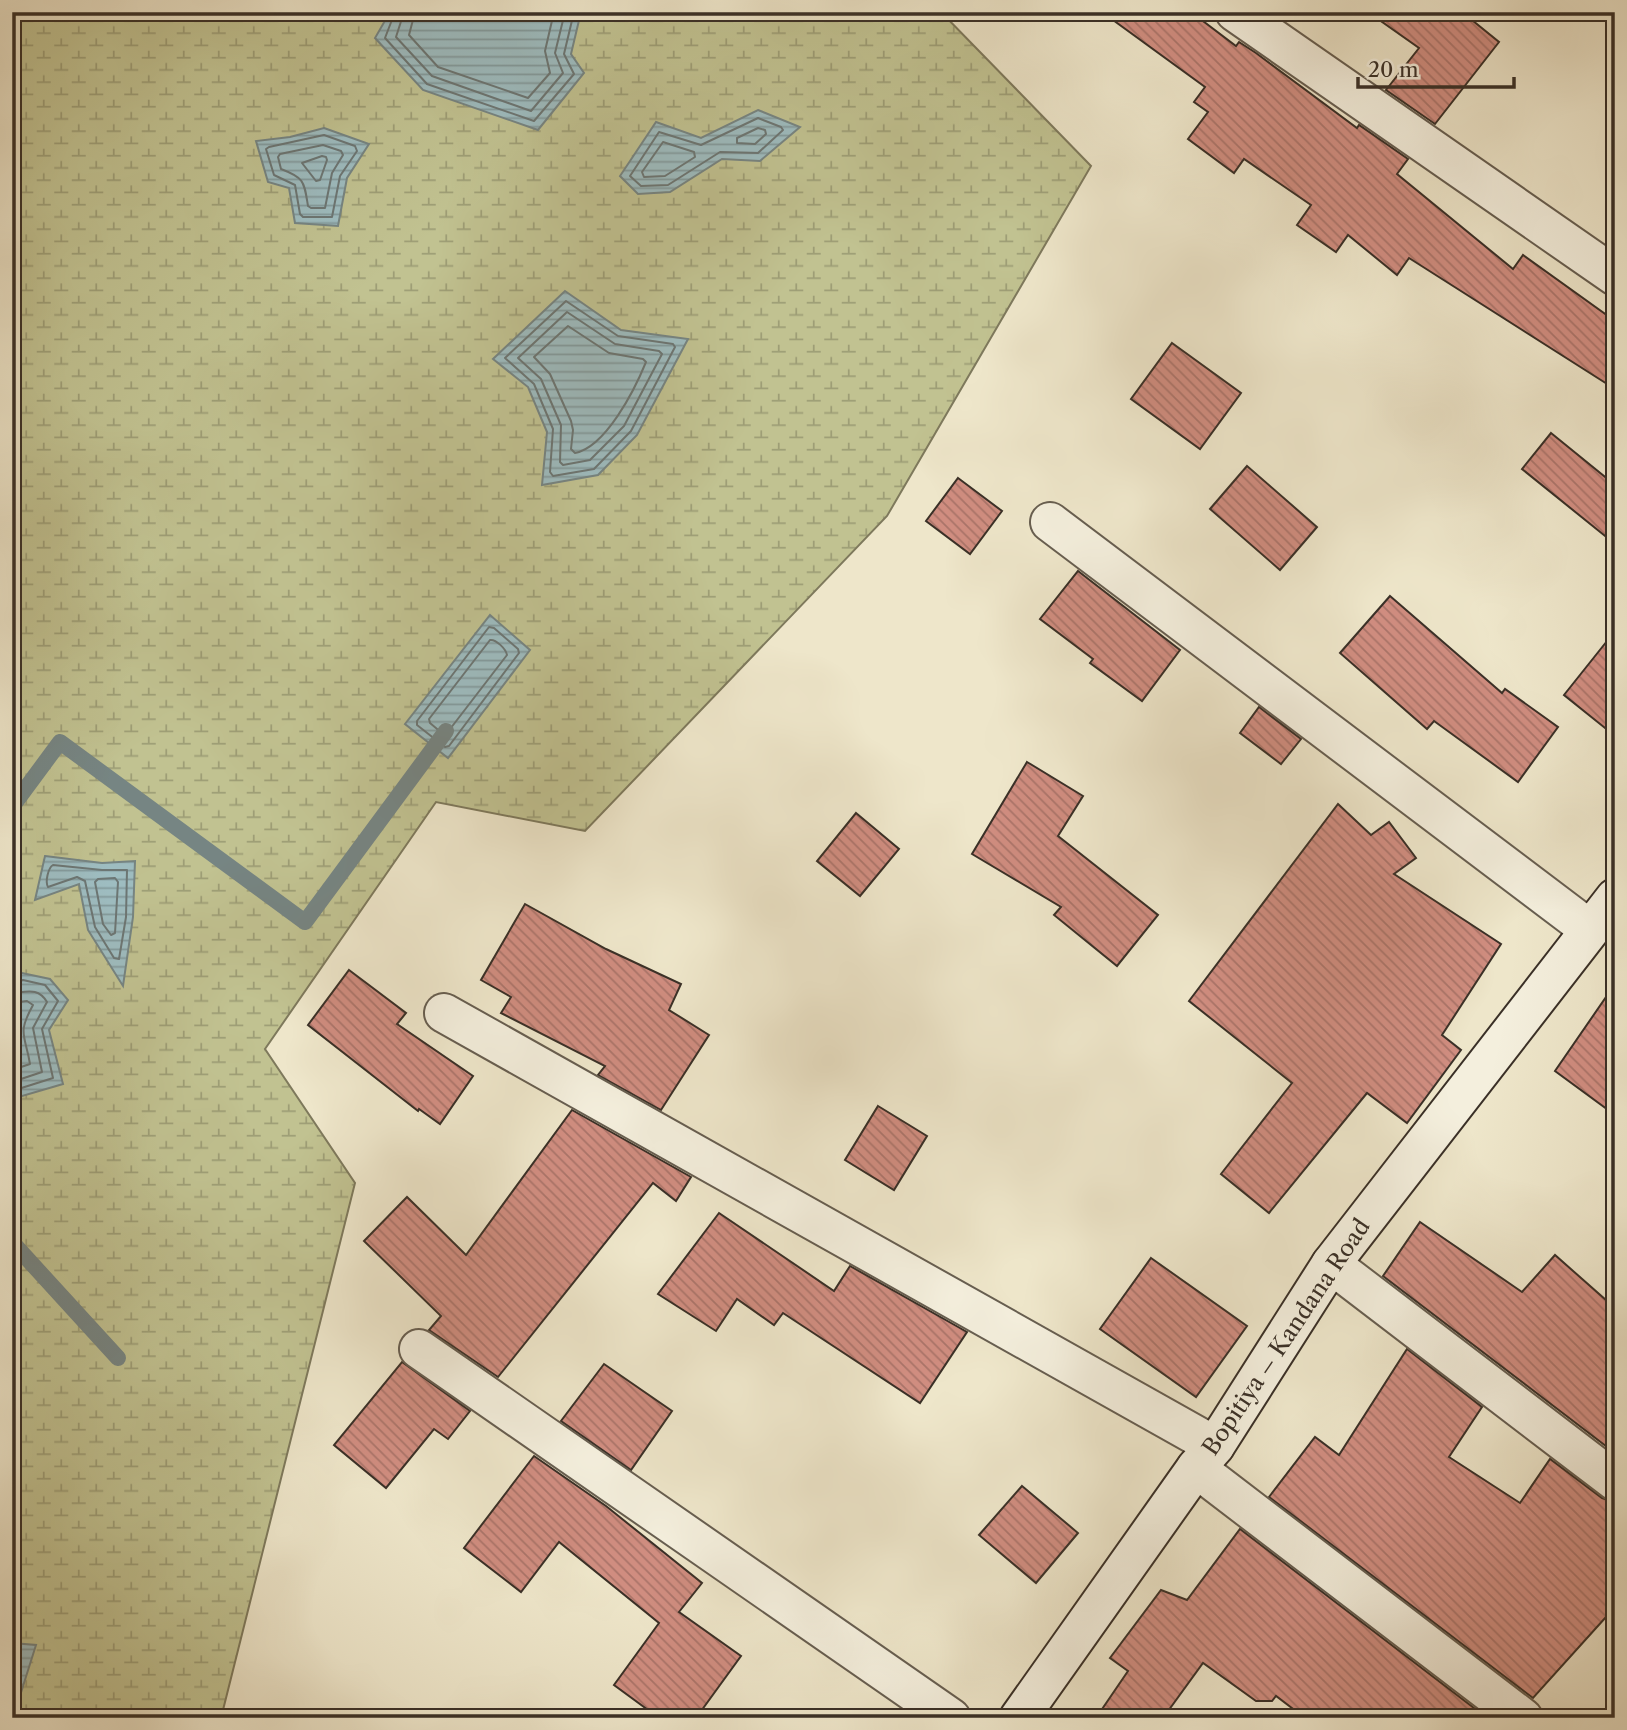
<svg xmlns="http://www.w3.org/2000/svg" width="1627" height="1730" font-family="'Libre Caslon Text',serif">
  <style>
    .wetland { fill: url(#wetland-marsh); stroke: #7e795c; stroke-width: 2 }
    .water { fill: url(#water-rules); stroke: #768583; stroke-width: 2 }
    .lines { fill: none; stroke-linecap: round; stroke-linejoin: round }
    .shore { stroke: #6c7674; stroke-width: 2 }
    .stream { stroke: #768583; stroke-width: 16 }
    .building { fill: url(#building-back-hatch); stroke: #3a3027; stroke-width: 2 }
    .street-casing { stroke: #675e50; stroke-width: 42 }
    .secondary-casing { stroke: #3a3027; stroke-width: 42 }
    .street { stroke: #f4efdd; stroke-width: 38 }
    .secondary { stroke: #f4efdd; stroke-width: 38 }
    .labels { text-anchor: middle; stroke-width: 5; stroke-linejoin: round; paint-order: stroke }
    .street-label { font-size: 23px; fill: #3a3027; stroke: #f4efdd }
  </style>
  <defs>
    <pattern id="wetland-marsh" width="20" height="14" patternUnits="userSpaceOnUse" patternTransform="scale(1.75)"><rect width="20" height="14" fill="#c1c291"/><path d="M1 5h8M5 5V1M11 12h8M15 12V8" fill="none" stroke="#9e9e76"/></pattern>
    <pattern id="water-rules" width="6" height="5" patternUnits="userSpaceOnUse" patternTransform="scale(1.75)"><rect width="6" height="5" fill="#9ebdc1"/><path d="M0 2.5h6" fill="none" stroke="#829a9d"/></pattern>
    <pattern id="building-back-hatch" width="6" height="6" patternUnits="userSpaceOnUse" patternTransform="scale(1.75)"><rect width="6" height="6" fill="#d08d80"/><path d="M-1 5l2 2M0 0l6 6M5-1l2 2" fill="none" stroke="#aa7469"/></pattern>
  </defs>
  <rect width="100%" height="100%" fill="#eee6ca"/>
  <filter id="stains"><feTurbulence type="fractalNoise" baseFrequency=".00286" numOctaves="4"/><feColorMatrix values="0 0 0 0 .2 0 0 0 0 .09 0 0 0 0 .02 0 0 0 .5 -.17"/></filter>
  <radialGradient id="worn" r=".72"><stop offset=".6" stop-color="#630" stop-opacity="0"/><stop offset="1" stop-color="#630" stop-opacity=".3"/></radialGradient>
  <polygon class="wetland" points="12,12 941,12 1091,166 887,516 585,831 436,802 265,1049 355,1183 221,1718 12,1718"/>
  <g class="water">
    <polygon points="390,12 581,12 571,54 584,73 538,130 423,90 375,38"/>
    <polygon points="758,110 800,127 760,161 722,159 670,192 638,194 620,176 656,122 701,138"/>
    <polygon points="324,128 369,144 347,178 338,226 295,223 289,188 268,182 256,141 290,137"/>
    <polygon points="565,291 621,330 688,339 637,435 598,475 542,485 547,432 528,387 493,359"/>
    <polygon points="490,615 530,650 448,758 405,724"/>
    <polygon points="45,856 102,863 135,861 133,917 123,986 88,930 79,884 35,900"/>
    <polygon points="17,972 50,979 68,1000 49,1030 63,1084 12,1099 12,984"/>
    <polygon points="12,1643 36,1645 13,1718 12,1718"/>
  </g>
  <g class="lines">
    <g class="shore">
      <polyline points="395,12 385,38 427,84 534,121 574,74 564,54 574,12"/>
      <polyline points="404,12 396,37 432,76 531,111 563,73 555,53 565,12"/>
      <polyline points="415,12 409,35 438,67 528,98 550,73 545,51 554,12"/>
      <polygon points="758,118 781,127 783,130 758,153 720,152 668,185 641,186 630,176 659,132 701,145"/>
      <polygon points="758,128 765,130 766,134 755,144 737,143 737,138"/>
      <polygon points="324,135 355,146 357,151 340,176 332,217 303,217 300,214 295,185 274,175 266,149 269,147"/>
      <polygon points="663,142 694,152 695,157 665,176 644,177 642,172"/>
      <path d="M323,145L341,151L343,155L332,173L325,208H311L308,206C304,182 305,178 281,169L278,157L280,154Z"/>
      <polygon points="322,156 326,157 327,160 320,180 316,181 302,163"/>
      <polygon points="566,301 618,336 673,344 675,347 631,431 594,469 553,476 550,472 553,429 534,384 505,358"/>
      <polygon points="567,312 615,344 659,351 662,354 624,426 590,460 563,465 560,462 561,425 541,379 518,358"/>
      <path d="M568,326L609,353L643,359L646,362C635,389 606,447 575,453L571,449L573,430L571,421L550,374L534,357Z"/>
      <polygon points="489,627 494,628 518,649 519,653 449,746 445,747 417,725 417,721"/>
      <path d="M490,640C496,639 506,649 507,655L447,733L443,734L430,723L429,719Z"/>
      <path d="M53,865L102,870H127L126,917L119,959L114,958L95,927L85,881L77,877L48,887C45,882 48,868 53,865Z"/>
      <polygon points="115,878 118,882 115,933 111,935 103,924 95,882 98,879"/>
      <polyline points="12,984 23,980 45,985 58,1001 42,1029 53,1078 12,1091"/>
      <path d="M12,993C27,992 38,987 47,1002L33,1028L42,1072L12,1082"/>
      <path d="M12,1003L27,1001L33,1005C17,1034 25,1034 30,1064L12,1070"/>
    </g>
    <g class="stream">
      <polyline points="12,807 60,742 305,922 446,731"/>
      <polyline points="12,1242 118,1358"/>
    </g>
  </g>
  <g class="building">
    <polygon points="1102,12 1191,12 1236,46 1239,42 1256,53 1357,128 1359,125 1408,159 1397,174 1513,269 1523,255 1615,321 1615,389 1409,258 1397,275 1348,235 1336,252 1297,225 1311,205 1244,159 1234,173 1188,139 1208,112 1194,102 1205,87"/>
    <polygon points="1368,12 1462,12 1499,42 1435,124 1386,90 1419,48"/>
    <polygon points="1172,343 1241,393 1200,449 1131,399"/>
    <polygon points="1551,433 1615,485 1615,544 1522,469"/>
    <polygon points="1247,466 1317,527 1280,570 1210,509"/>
    <polygon points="958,478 1002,511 970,554 926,521"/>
    <polygon points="1078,571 1180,650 1142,701 1090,663 1093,659 1040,619"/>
    <polygon points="1390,596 1502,693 1505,689 1558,727 1518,782 1434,721 1427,729 1340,653"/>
    <polygon points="1615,631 1615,736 1564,695"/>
    <polygon points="1259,707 1301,739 1281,764 1240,733"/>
    <polygon points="1027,762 1083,796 1058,836 1158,915 1117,966 1054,915 1061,907 972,854"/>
    <polygon points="1338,804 1371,835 1389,822 1416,858 1394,874 1501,944 1442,1035 1461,1050 1407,1123 1367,1093 1269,1213 1221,1174 1292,1083 1189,1001"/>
    <polygon points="856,813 899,849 860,896 817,861"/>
    <polygon points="525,904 606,949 681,984 669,1010 709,1035 661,1110 598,1075 605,1066 501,1013 511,997 481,980"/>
    <polygon points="349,970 406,1013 397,1024 473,1076 440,1124 419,1109 418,1111 308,1025"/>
    <polygon points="1615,984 1615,1115 1555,1071"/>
    <polygon points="878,1106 927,1136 894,1190 845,1160"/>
    <polygon points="572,1110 691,1177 676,1201 653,1183 498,1377 429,1330 441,1316 364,1241 407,1197 466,1255"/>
    <polygon points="719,1213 834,1291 850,1266 967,1332 920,1403 783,1313 774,1325 737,1299 716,1331 658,1294"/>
    <polygon points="1420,1222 1522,1292 1555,1255 1615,1308 1615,1453 1383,1276"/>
    <polygon points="1151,1258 1247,1326 1196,1397 1100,1329"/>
    <polygon points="1407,1349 1482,1407 1449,1457 1520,1503 1550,1459 1602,1498 1615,1502 1615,1607 1533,1698 1269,1497 1315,1437 1339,1455"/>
    <polygon points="402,1362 470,1411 448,1439 434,1429 386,1488 334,1445"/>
    <polygon points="604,1364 672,1411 631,1470 561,1421"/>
    <polygon points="534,1456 606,1506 702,1583 679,1612 741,1656 696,1718 659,1718 614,1685 659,1623 559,1542 521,1592 464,1548"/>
    <polygon points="1022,1486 1078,1533 1036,1583 979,1535"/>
    <polygon points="1240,1529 1487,1718 1305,1718 1276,1696 1272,1701 1256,1701 1203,1663 1163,1718 1096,1718 1128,1671 1110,1658 1161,1590 1187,1600"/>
  </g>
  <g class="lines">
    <g class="street-casing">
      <g id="street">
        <polyline points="1235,12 1615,276"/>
        <polyline points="1050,522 1589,929"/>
        <polyline points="444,1013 1215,1446"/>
        <polyline points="1331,1264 1615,1481"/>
        <polyline points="419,1349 951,1718"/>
        <polyline points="1196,1468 1523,1718"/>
      </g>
    </g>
    <g class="secondary-casing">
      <polyline id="secondary" points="1019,1718 1196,1468 1215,1446 1331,1264 1615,898"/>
    </g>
    <use href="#street" class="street"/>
    <use href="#secondary" class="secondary"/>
  </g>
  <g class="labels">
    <g class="street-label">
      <text transform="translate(1286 1337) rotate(-56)" y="8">Bopitiya – Kandana Road</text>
    </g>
  </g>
  <rect width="1627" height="1730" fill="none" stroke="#eee6ca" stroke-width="42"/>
  <rect x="14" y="14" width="1599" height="1702" fill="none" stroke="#3a3027" stroke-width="3.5"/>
  <rect x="21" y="21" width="1585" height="1688" fill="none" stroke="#3a3027" stroke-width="2"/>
  <path d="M1358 77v10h156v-10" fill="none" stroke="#3a3027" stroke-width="3.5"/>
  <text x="1368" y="77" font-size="21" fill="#3a3027" stroke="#f4efdd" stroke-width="5" paint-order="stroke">20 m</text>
  <rect width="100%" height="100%" filter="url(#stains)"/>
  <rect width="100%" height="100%" fill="url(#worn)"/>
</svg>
